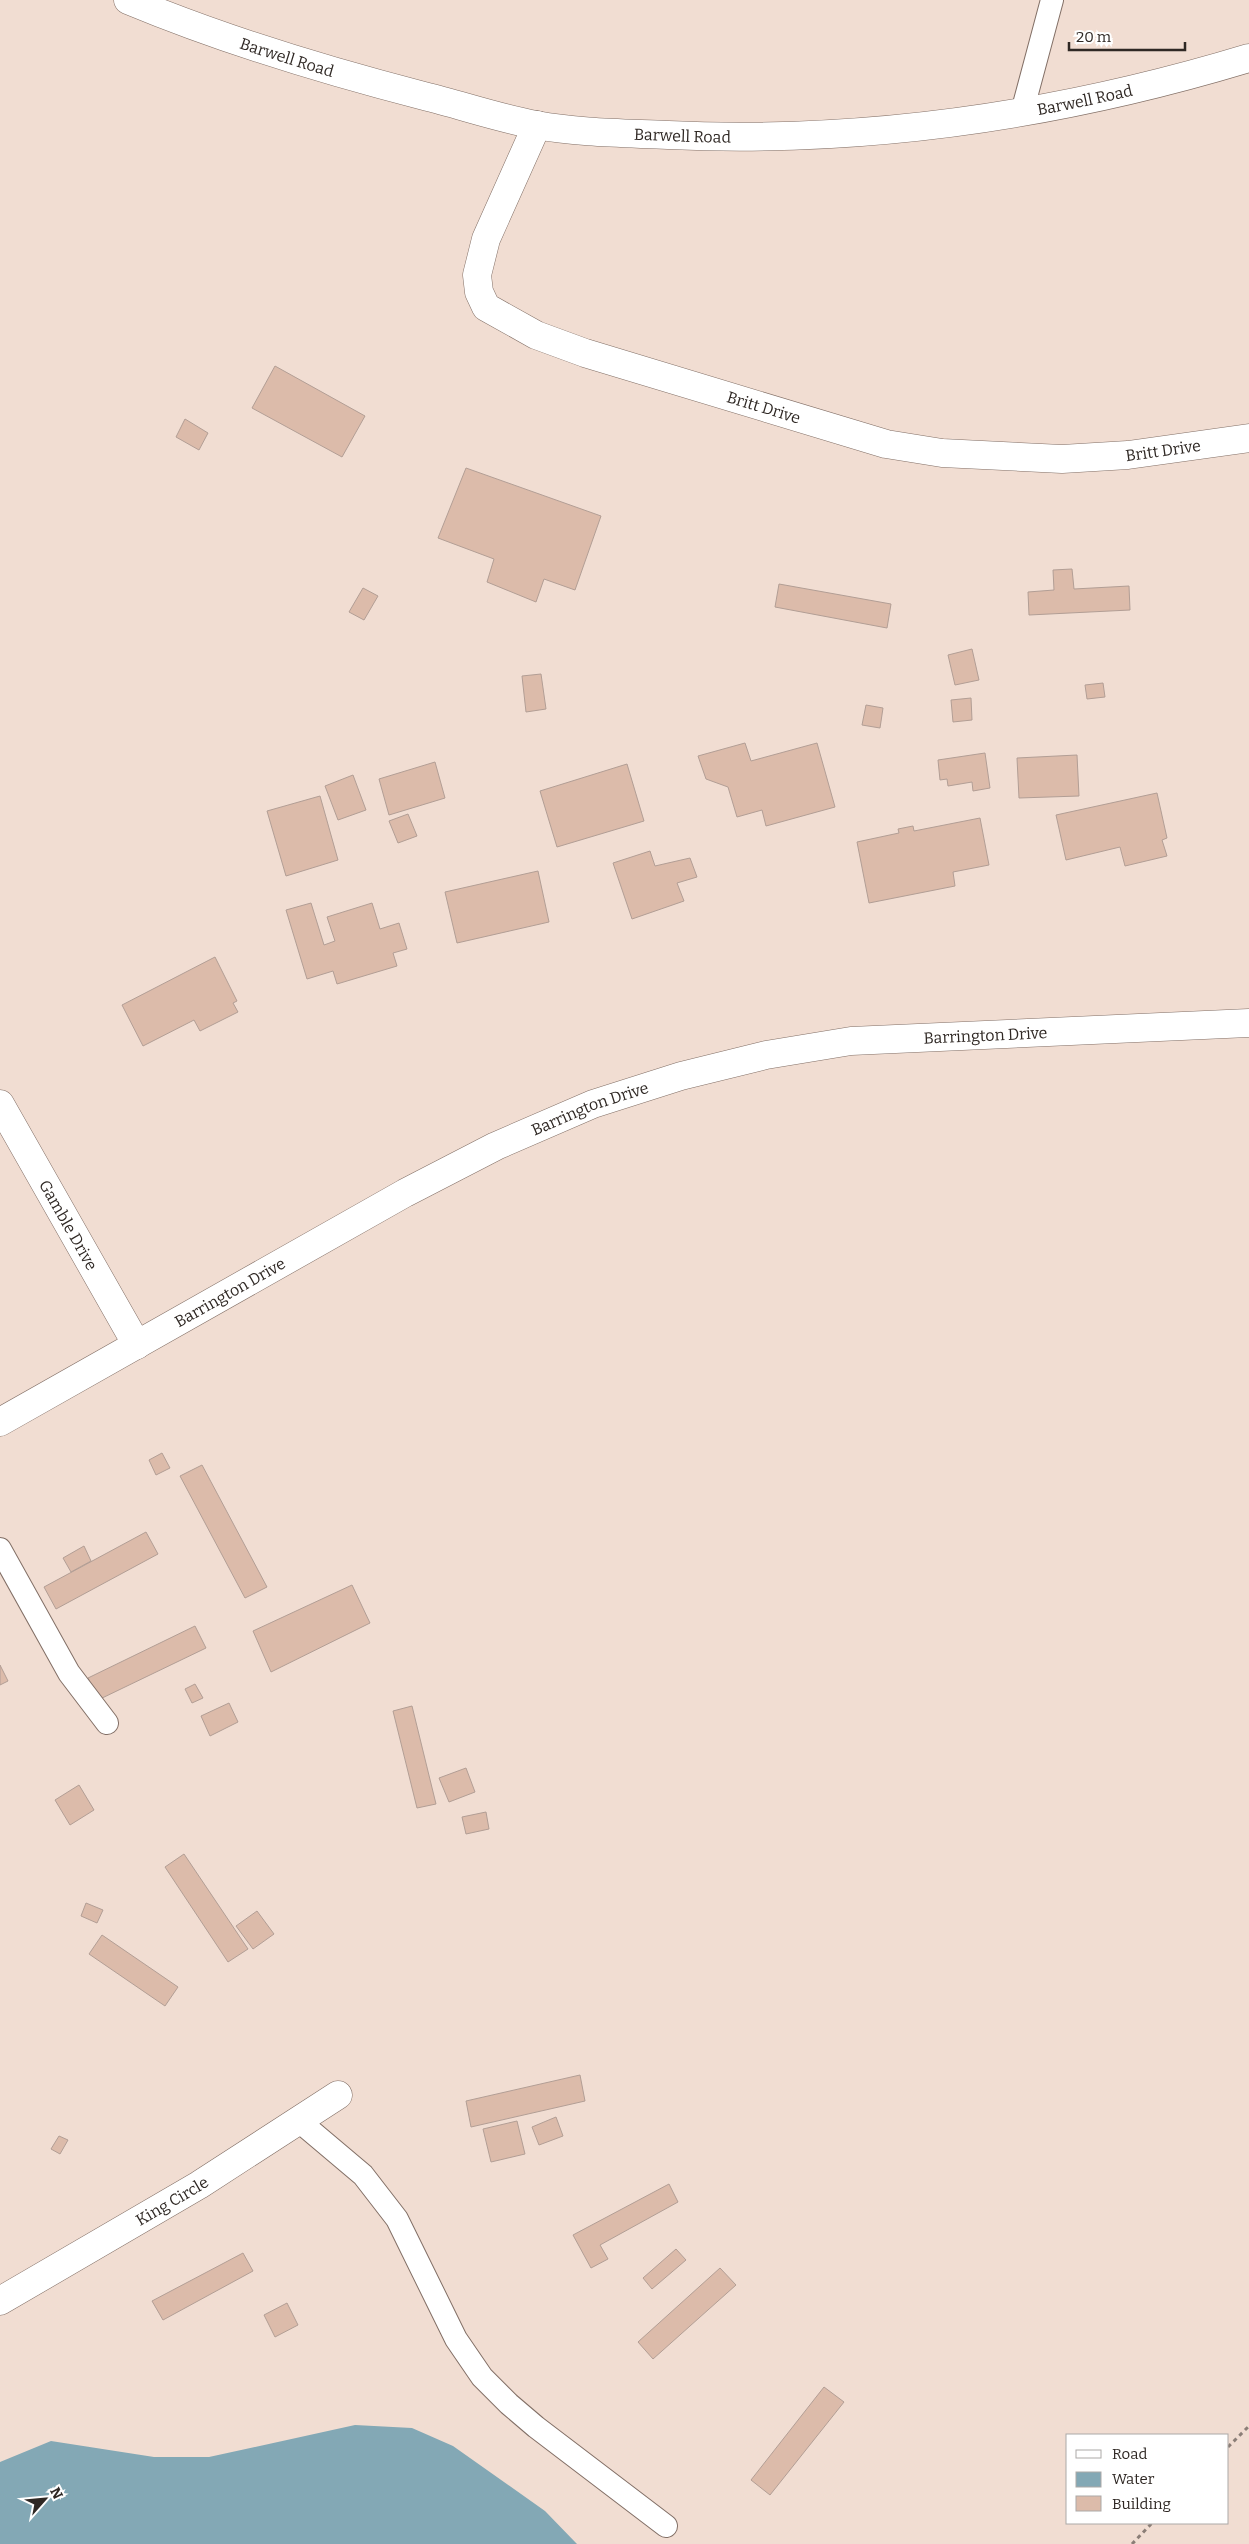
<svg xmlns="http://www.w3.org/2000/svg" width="1249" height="2544" font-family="Bitter,serif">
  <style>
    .water { fill: #83a8b5 }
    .building { fill: #dcbbaa; stroke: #b29e95 }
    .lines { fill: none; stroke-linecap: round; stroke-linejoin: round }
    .lane-casing { stroke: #826f66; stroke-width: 24 }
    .street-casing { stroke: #826f66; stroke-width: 29 }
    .secondary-casing { stroke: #826f66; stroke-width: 29 }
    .path { stroke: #8b7e77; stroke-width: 3; stroke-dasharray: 4 4; stroke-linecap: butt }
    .lane { stroke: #fff; stroke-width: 22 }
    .street { stroke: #fff; stroke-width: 28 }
    .secondary { stroke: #fff; stroke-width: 28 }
    .labels { text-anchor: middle; stroke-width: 5; stroke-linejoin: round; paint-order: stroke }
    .street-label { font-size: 16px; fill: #2f2824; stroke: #fff }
  </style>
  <rect width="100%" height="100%" fill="#f1ddd2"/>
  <polygon class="water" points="355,2425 412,2428 453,2446 545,2511 577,2544 0,2544 0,2462 51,2441 154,2457 209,2457"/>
  <g class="building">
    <polygon points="275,366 365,416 342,457 252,408"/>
    <polygon points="185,419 208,433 199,450 176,437"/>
    <polygon points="466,468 601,516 575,590 544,579 536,602 487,582 494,559 438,538"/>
    <polygon points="1072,569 1074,589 1129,586 1130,610 1029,615 1028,592 1054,590 1053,570"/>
    <polygon points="779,584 891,604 887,628 775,607"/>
    <polygon points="363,588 378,596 364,620 349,612"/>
    <polygon points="972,649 979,680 955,685 948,655"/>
    <polygon points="541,674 546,709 526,712 522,676"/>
    <polygon points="1103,683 1105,697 1087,699 1085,685"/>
    <polygon points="971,698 972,720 953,722 951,700"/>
    <polygon points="866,705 883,708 880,728 862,725"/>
    <polygon points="745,743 751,761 817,743 835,807 766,826 762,810 737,817 728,787 706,779 698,756"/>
    <polygon points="985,753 990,788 973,791 972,782 948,786 947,779 940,780 938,760"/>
    <polygon points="1077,755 1079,796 1019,798 1017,758"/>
    <polygon points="435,762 445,798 389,815 379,779"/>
    <polygon points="627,764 644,821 557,847 540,791"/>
    <polygon points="353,775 366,810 338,820 325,786"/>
    <polygon points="1157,793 1167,838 1162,840 1167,856 1125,866 1120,847 1066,860 1056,815"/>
    <polygon points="320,796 338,860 286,876 267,811"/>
    <polygon points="408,814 417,836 398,843 389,821"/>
    <polygon points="980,818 989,865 953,872 955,886 869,903 857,842 899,833 898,829 913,826 914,831"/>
    <polygon points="650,851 655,866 690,858 697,877 677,883 684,901 632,919 613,863"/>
    <polygon points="538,871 549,922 457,943 445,892"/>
    <polygon points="311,903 324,945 335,941 327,917 372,903 380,929 399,923 407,949 393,953 397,966 337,984 333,971 307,979 286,910"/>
    <polygon points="215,957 237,1001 233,1003 238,1012 200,1031 194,1020 143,1046 122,1005"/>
    <polygon points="162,1453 170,1468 156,1475 149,1460"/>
    <polygon points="202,1465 267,1587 245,1598 180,1476"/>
    <polygon points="146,1532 158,1554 56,1609 44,1587"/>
    <polygon points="84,1546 91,1561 71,1572 63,1558"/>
    <polygon points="352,1585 370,1623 271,1672 253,1631"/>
    <polygon points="195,1626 206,1648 98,1700 88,1678"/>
    <polygon points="0,1665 8,1681 0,1685"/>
    <polygon points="195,1684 203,1698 192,1703 185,1689"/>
    <polygon points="229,1703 238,1722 210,1736 201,1716"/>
    <polygon points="412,1706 436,1804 417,1808 393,1711"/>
    <polygon points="466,1768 475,1792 449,1802 439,1778"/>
    <polygon points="79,1785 94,1810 70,1825 55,1800"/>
    <polygon points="486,1812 489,1829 466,1834 462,1817"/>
    <polygon points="184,1854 248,1949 228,1962 165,1867"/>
    <polygon points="86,1903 103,1910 97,1923 81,1916"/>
    <polygon points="257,1911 274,1934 253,1949 236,1926"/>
    <polygon points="102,1935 178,1987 165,2006 89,1954"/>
    <polygon points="580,2075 585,2101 471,2127 466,2101"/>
    <polygon points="556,2117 563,2136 539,2145 532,2127"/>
    <polygon points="517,2121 525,2154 491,2162 483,2129"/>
    <polygon points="59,2136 68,2140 60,2154 51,2149"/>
    <polygon points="669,2184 678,2202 600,2245 608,2259 591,2268 573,2235"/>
    <polygon points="676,2249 686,2260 652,2289 643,2278"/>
    <polygon points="243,2253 253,2271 163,2320 152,2301"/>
    <polygon points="720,2268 736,2285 653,2359 638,2342"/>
    <polygon points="287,2303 298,2325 275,2337 264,2315"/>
    <polygon points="824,2387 844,2402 770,2495 751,2480"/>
  </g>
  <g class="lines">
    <g class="lane-casing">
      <g id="lane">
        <polyline points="1022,112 1052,0"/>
        <polyline points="0,1549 69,1673 107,1723"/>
        <polyline points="299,2121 363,2175 397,2219 456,2339 482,2377 509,2404 536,2427 666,2526"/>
      </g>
    </g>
    <g class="street-casing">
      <g id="street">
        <path id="s1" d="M537,125L486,239L477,275L479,292L486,307L536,335L585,353L886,444L942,453L1062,459L1128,455L1249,438"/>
        <path id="s2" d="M0,1104L137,1345"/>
        <path id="s3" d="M0,1422L405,1193L496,1146L593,1104L681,1076L766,1055L851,1041L1249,1023"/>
        <path id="s4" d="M0,2301L199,2185L338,2095"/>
      </g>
    </g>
    <g class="secondary-casing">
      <g id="secondary">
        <path id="s5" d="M128,0C224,40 323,70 424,96C461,105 498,118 536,125C579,133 625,133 668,135C865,144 1061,115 1249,58"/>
      </g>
    </g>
    <g class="path">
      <polyline points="1228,2447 1249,2426"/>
      <polyline points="1132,2544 1152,2523"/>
    </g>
    <use href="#lane" class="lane"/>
    <use href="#street" class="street"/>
    <use href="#secondary" class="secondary"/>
  </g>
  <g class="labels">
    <g class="street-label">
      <text dy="6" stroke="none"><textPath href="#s5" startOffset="169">Barwell Road</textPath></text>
      <text dy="6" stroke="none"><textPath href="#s5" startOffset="979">Barwell Road</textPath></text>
      <text dy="6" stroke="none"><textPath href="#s5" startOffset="574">Barwell Road</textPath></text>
      <text dy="6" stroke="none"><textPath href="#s1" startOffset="492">Britt Drive</textPath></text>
      <text dy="6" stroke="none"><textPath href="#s1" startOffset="898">Britt Drive</textPath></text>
      <text dy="6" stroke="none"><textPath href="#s3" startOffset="1074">Barrington Drive</textPath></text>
      <text dy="6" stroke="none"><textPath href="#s3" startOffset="669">Barrington Drive</textPath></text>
      <text dy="6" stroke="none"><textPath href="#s2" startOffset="139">Gamble Drive</textPath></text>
      <text dy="6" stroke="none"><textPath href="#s3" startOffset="264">Barrington Drive</textPath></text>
      <text dy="6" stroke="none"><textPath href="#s4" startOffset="199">King Circle</textPath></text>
    </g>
  </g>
  <rect x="1066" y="2434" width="162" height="90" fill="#ffffff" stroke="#aca9a7"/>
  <rect x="1076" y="2450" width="25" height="8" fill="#ffffff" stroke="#aca9a7"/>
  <text x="1112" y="2459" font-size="15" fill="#2f2824">Road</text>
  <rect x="1076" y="2472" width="25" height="15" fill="#83a8b5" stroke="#aca9a7"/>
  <text x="1112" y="2484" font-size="15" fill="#2f2824">Water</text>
  <rect x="1076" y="2496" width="25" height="15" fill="#dcbbaa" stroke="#aca9a7"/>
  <text x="1112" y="2509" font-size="15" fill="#2f2824">Building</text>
  <g transform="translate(45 2499) rotate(63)" stroke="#ffffff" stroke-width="4" paint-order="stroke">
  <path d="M0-4L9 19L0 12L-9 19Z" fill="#2f2824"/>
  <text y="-8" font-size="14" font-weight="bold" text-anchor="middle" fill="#2f2824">N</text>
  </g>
  <path d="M1069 42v8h116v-8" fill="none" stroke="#2f2824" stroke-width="2.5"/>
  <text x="1076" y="42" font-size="15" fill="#2f2824" stroke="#ffffff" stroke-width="4" paint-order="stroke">20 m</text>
</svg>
